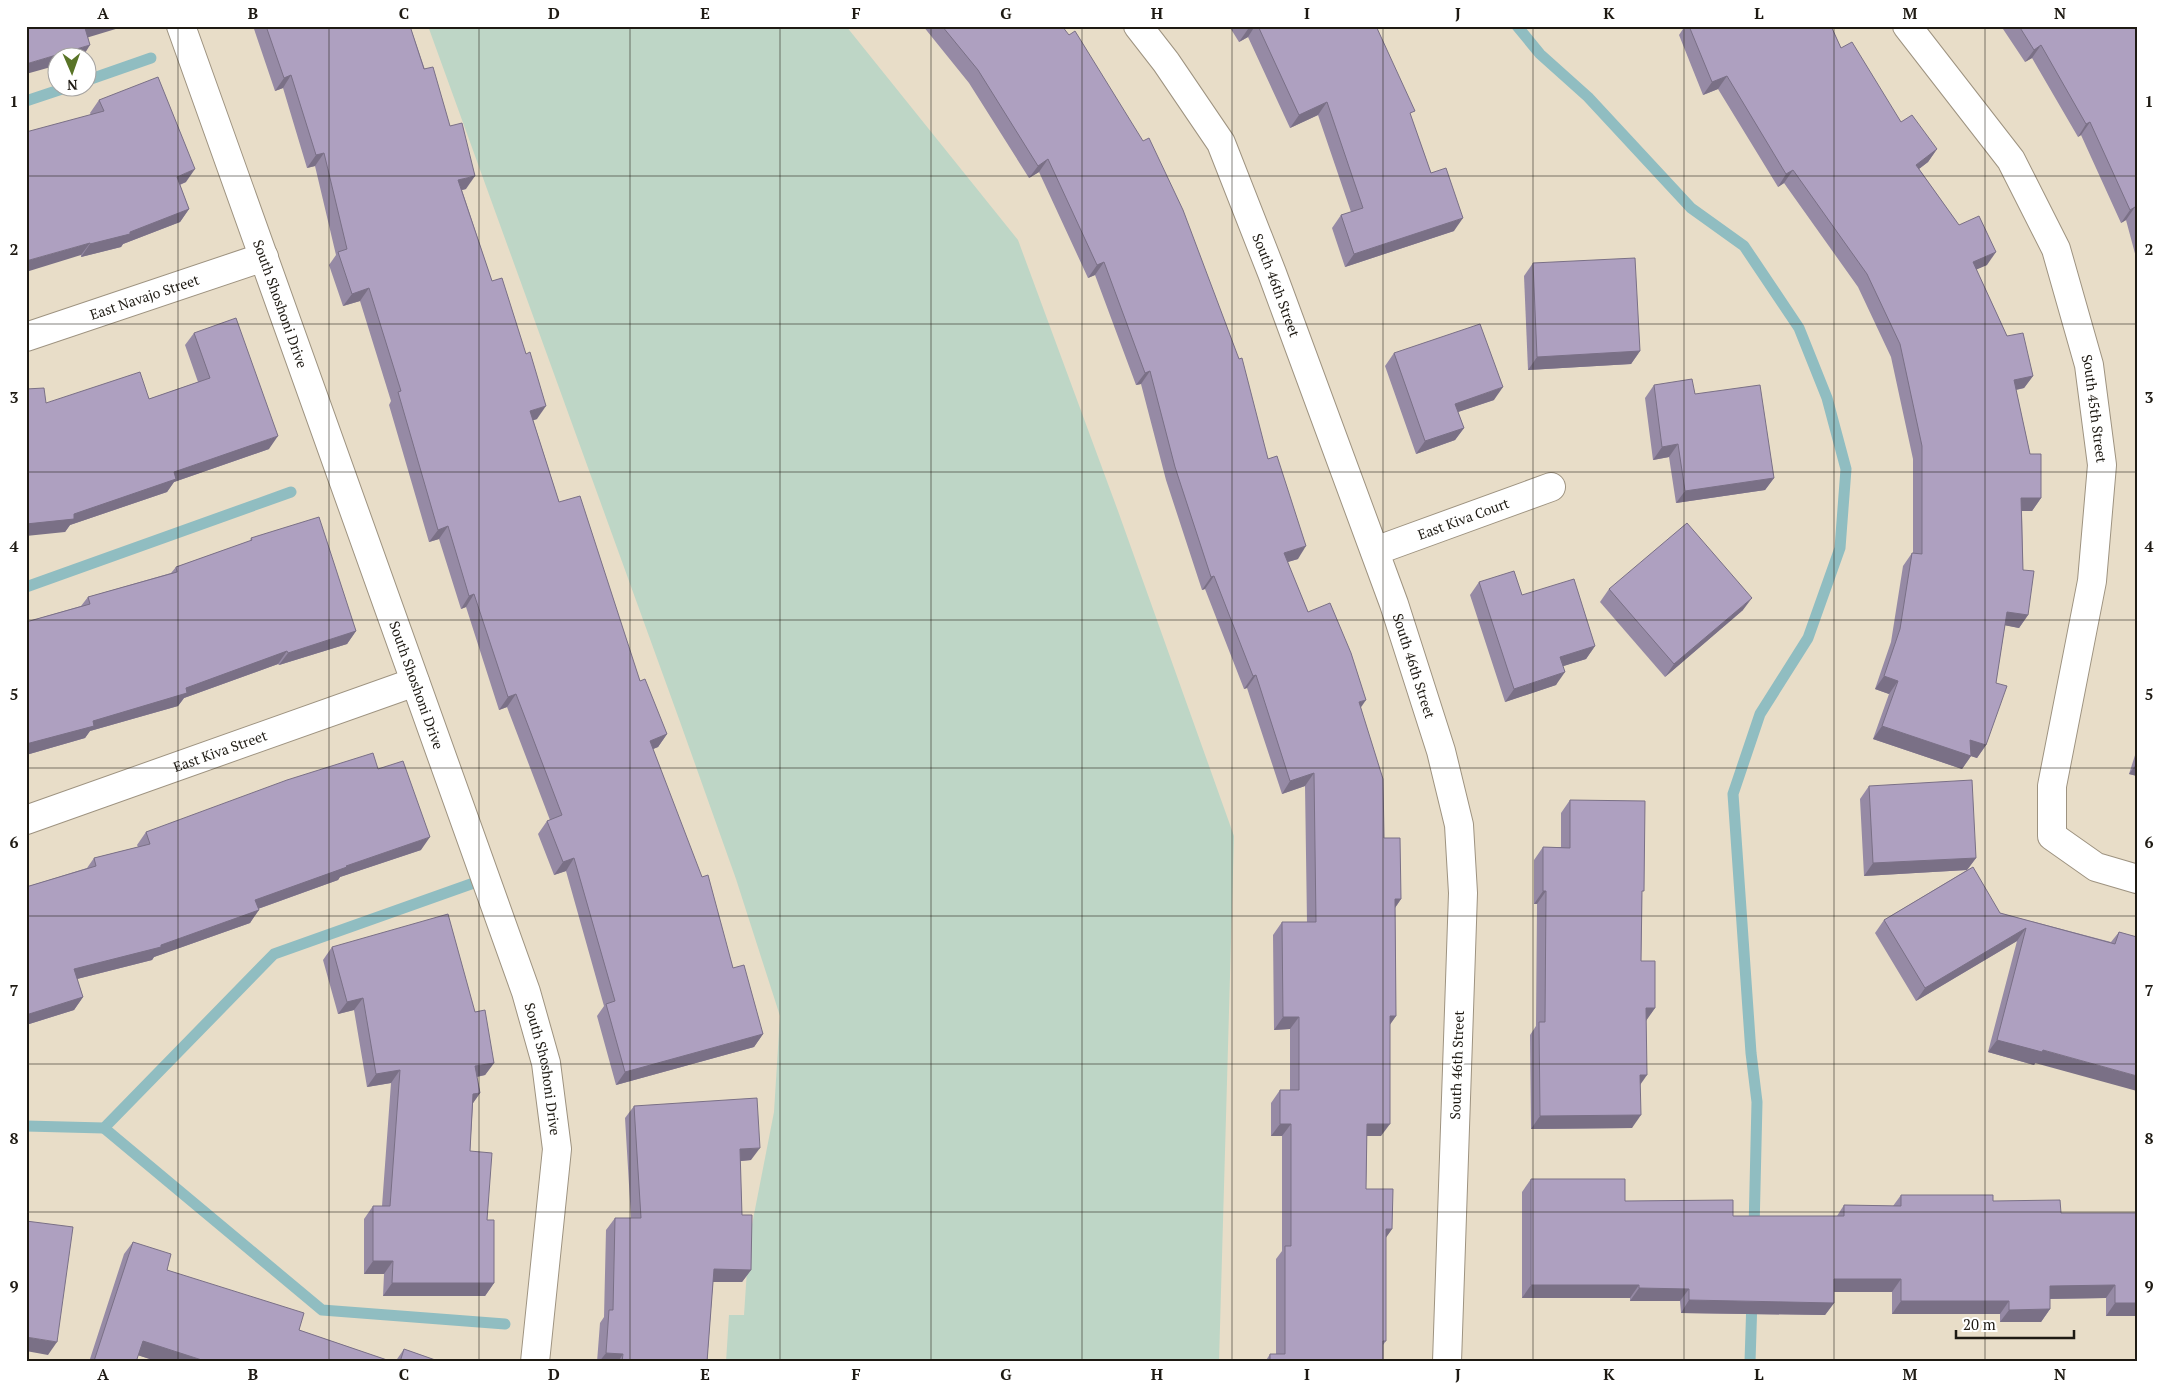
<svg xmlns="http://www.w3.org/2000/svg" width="2163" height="1388" font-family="'PT Serif',serif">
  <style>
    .green { fill: #bed6c6 }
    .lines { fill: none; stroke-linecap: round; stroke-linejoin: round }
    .stream { stroke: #90bdc1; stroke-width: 11 }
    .street-casing { stroke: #9e9380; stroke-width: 30 }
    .street { stroke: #fff; stroke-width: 28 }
    .wall { fill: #968aa5 }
    .shaded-wall { fill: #7a7086 }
    .building { fill: #aea0c0; stroke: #7a7086 }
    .grid { fill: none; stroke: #1e1a13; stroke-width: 1; stroke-opacity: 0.55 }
    .labels { text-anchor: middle; stroke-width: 5; stroke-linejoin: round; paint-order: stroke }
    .street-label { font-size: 14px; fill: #1e1a13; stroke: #fff }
    .neatline { fill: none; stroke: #1e1a13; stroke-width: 2 }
    .grid-label { font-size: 16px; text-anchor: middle; font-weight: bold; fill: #1e1a13 }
  </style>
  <rect width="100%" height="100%" fill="#e8ddc8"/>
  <polygon class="green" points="428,26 846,26 1018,240 1118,511 1234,836 1219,1362 726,1362 729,1315 744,1315 749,1240 774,1112 780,1016 736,879 679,719"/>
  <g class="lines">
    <g class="stream">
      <polyline points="1517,26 1540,54 1588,97 1691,208 1744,246 1799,328 1827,398 1846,469 1840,548 1808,638 1760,714 1733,794 1751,1053 1757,1102 1754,1230"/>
      <polyline points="88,80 151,58"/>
      <polyline points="26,101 65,88"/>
      <polyline points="26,587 291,492"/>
      <polyline points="26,1126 104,1128 274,954 485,879"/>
      <polyline points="104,1128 322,1310 505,1324"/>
      <polyline points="1750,1362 1752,1299"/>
    </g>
    <g class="street-casing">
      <g id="street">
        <path id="s1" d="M181,26L526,992L546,1063L557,1149L535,1362"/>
        <path id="s2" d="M1138,26L1166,62L1221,143L1272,273L1394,604L1441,751L1459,825L1463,893L1447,1362"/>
        <path id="s3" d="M1907,26L2011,160L2056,249L2089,365L2102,465L2092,581L2052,786V836L2096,867L2137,879"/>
        <path id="s4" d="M26,337L264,257"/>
        <path id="s5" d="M1375,551L1551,487"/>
        <path id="s6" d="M26,820L415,682"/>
      </g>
    </g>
    <use href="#street" class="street"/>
  </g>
  <g class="wall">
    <polygon points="253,26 410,26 466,189 462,190 537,419 533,420 559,502 640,681 667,734 658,747 653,749 733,968 763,1034 754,1047 616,1085 597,1016 604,1006 566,871 554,875 538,834 547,821 550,820 507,707 499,710 466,607 461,609 439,539 429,542 389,405 391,401 360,301 343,306 329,265 336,255 315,166 307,168 283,88 275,91"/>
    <polygon points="923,26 1062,26 1268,459 1298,559 1287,562 1308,612 1361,708 1384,838 1401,899 1395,908 1396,1016 1390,1024 1381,1136 1367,1136 1366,1189 1392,1229 1386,1237 1386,1341 1383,1345 1383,1362 1265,1362 1270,1354 1276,1354 1276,1259 1282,1251 1282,1136 1271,1136 1271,1103 1280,1090 1290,1090 1290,1029 1274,1030 1273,935 1282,922 1307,922 1305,786 1282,794 1247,688 1244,689 1205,589 1202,590 1166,480 1141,384 1136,385 1095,275 1088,278 1039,172 1029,178 969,83"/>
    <polygon points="1229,26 1376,26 1411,117 1431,173 1454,231 1345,267 1332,228 1341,215 1351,212 1318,115 1290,128 1248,37 1239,42"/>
    <polygon points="1681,26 1831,26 1841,48 1901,122 1937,149 1928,162 1919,169 1987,265 1976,269 2007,336 2033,376 2024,388 2016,390 2030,454 2041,498 2032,511 2022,511 2023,570 2028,615 2019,628 2005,625 1986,745 1977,758 1971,756 1962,769 1873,739 1889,694 1875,689 1891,642 1903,566 1912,553 1913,553 1913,459 1891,357 1858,287 1784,183 1778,187 1718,89 1703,95 1679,35 1683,29"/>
    <polygon points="2001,26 2137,26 2137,261 2126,220 2121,223 2081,135 2078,137 2032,58 2025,62"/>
    <polygon points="99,100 186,182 180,185 189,209 180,222 123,244 121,247 81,257 81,255 91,115 90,113"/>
    <polygon points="1533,263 1640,351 1631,364 1528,370 1524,276"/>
    <polygon points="194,333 269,449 174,482 167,492 70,525 65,532 46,403 149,399 198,382 185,345"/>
    <polygon points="1394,353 1494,400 1458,412 1464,428 1455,440 1416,454 1385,366"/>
    <polygon points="1654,385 1695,394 1774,478 1765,490 1676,503 1669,457 1653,460 1645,398"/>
    <polygon points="251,538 356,631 347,644 279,665 278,664 184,698 178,706 90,731 85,738 26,755 26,622 81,606 88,597 171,573 176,567 250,541"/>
    <polygon points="1479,582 1522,595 1595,646 1586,659 1563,666 1556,685 1505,702 1470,595"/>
    <polygon points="1609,589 1743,610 1665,677 1600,602"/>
    <polygon points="2137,749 2137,776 2129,774"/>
    <polygon points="378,769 421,850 340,877 338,880 258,909 250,923 154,957 152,960 77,979 83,997 74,1010 26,1025 26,887 87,868 94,858 138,847 137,845 146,832"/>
    <polygon points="1869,786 1976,858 1967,870 2000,913 2111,942 2119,932 2137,937 2034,1065 1988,1052 2017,941 1916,1001 1875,933 1884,920 1967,870 1864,876 1860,799"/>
    <polygon points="1570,800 1642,896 1641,961 1655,1008 1646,1020 1640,1084 1632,1128 1531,1129 1530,1035 1536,1026 1537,904 1534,904 1534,860 1543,847 1561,847 1561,813"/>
    <polygon points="332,947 475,1012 494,1063 485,1075 477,1077 480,1093 473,1103 470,1151 487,1220 494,1283 485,1296 383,1296 384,1274 364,1274 364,1219 373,1206 382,1206 391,1083 367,1087 354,1010 338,1014 323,960"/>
    <polygon points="634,1106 751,1160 740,1161 742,1215 751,1270 742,1282 713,1282 707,1362 597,1362 600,1323 604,1317 606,1230 615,1218 631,1218 625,1118"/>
    <polygon points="1531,1179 1625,1201 1733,1216 1837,1216 1844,1205 1893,1206 1901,1195 1993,1201 2061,1213 2137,1213 2137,1316 2106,1316 2106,1298 2050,1299 2050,1309 2041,1322 2000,1322 2000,1314 1892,1314 1892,1292 1834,1292 1834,1303 1825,1315 1681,1313 1680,1301 1630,1301 1630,1298 1522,1298 1522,1192"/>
    <polygon points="133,1242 167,1270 299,1330 393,1362 159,1362 138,1355 136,1362 89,1362 124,1254"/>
    <polygon points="404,1349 441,1362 395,1362"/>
  </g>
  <g class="shaded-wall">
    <polygon points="91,26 120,26 119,28 76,41 85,28"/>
    <polygon points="1253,26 1255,26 1248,37 1239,42 1248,29"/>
    <polygon points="90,45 82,58 58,58 58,65 26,74 26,64"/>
    <polygon points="2041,45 2032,58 2025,62 2034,50"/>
    <polygon points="291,75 283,88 275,91 284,78"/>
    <polygon points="1727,76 1718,89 1703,95 1712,82"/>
    <polygon points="1327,102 1318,115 1290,128 1299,115"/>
    <polygon points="2090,122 2081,135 2078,137 2086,124"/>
    <polygon points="1937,149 1928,162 1907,178 1916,165"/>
    <polygon points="324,153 315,166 307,168 316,155"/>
    <polygon points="1048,159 1039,172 1029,178 1038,166"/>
    <polygon points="195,169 186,182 168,189 177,177"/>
    <polygon points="1793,170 1784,183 1778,187 1786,174"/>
    <polygon points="475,176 466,189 449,193 458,180"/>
    <polygon points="2135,207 2126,220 2121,223 2130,210"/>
    <polygon points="189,209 180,222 123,244 121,247 81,257 90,244 130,232"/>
    <polygon points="1463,218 1454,231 1345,267 1354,254"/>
    <polygon points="90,243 81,255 26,272 26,261"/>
    <polygon points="1996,252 1987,265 1964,275 1973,262"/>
    <polygon points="1104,262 1095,275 1088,278 1097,265"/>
    <polygon points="369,288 360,301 343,306 352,294"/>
    <polygon points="1640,351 1631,364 1528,370 1537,357"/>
    <polygon points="1150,371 1141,384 1136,385 1145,373"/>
    <polygon points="2033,376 2024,388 2005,392 2014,380"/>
    <polygon points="1503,387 1494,400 1446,416 1455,404"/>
    <polygon points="546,406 537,419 521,424 530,411"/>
    <polygon points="1464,428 1455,440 1416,454 1425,441"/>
    <polygon points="278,436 269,449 174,482 167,492 70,525 65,532 26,536 26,524 74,514 174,472"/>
    <polygon points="1678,444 1669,457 1653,460 1662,447"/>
    <polygon points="1774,478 1765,490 1676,503 1685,491"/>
    <polygon points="2021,498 2041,498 2032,511 2013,511"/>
    <polygon points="448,526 439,539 429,542 438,530"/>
    <polygon points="1306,546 1298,559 1275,566 1284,553"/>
    <polygon points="1214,576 1205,589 1202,590 1211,577"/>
    <polygon points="474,594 466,607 461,609 469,596"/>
    <polygon points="1752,598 1743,610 1665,677 1674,664"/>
    <polygon points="2007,612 2028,615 2019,628 1998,624"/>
    <polygon points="356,631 347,644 279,665 288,653"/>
    <polygon points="1595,646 1586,659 1551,670 1560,657"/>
    <polygon points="287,651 278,664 184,698 178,706 90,731 85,738 26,755 26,744"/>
    <polygon points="1565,672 1556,685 1505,702 1514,689"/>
    <polygon points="1256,675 1247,688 1244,689 1253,676"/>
    <polygon points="1884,676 1898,681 1889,694 1875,689"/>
    <polygon points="516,694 507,707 499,710 508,697"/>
    <polygon points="1366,700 1357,713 1359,702"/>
    <polygon points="1882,726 1971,756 1962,769 1873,739"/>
    <polygon points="667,734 658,747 641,754 650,741"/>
    <polygon points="1970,740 1986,745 1977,758 1961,753"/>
    <polygon points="2137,763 2137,776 2129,774"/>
    <polygon points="1314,773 1305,786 1282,794 1290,781"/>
    <polygon points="430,837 421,850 340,877 338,880 246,913 255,900 346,866"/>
    <polygon points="574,858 566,871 554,875 563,862"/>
    <polygon points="1976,858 1967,870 1864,876 1873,863"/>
    <polygon points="1543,891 1546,891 1537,904 1534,904"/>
    <polygon points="1395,899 1401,899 1392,912"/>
    <polygon points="259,910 250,923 154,957 152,960 65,982 74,969 161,945"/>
    <polygon points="2026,928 2017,941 1916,1001 1925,988"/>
    <polygon points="83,997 74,1010 26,1025 26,1015"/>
    <polygon points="363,998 354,1010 338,1014 347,1002"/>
    <polygon points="1646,1008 1655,1008 1646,1021"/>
    <polygon points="1390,1016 1396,1016 1387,1029"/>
    <polygon points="1283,1017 1299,1017 1290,1029 1274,1030"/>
    <polygon points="763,1034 754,1047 616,1085 625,1072"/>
    <polygon points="1997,1040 2043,1050 2137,1076 2137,1091 2035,1063 2034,1065 1988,1052"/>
    <polygon points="494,1063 485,1075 466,1079 475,1066"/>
    <polygon points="400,1070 391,1083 367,1087 376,1074"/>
    <polygon points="1640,1075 1647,1075 1638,1088"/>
    <polygon points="480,1093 471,1106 473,1094"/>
    <polygon points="1641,1115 1632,1128 1531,1129 1540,1116"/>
    <polygon points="1280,1124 1291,1124 1282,1136 1271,1136"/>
    <polygon points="1367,1124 1390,1124 1381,1136 1358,1136"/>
    <polygon points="760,1148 751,1160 731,1162 740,1149"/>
    <polygon points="1386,1229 1392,1229 1383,1242"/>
    <polygon points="373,1261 393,1261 384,1274 364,1274"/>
    <polygon points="714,1269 751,1270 742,1282 705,1282"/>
    <polygon points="1834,1279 1901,1279 1892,1292 1825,1292"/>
    <polygon points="392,1283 494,1283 485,1296 383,1296"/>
    <polygon points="1531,1285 1639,1285 1630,1298 1522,1298"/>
    <polygon points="2115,1285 2106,1298 2041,1299 2050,1286"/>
    <polygon points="1639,1288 1689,1289 1680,1301 1630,1301"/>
    <polygon points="1689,1300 1834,1303 1825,1315 1681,1313"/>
    <polygon points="1901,1301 2009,1301 2000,1314 1892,1314"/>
    <polygon points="2115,1303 2137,1303 2137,1316 2106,1316"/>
    <polygon points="2050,1309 2041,1322 2000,1322 2009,1310"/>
    <polygon points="26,1337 57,1342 48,1355 26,1351"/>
    <polygon points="143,1341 208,1362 159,1362 134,1354"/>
    <polygon points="606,1353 623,1354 618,1362 599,1362"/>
  </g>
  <g class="building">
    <polygon points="26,26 91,26 85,28 90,45 26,64"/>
    <polygon points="266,26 410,26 424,69 433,67 450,126 462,123 475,176 458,180 492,281 502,278 526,354 530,352 546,406 530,411 559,502 580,496 640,681 645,679 667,734 650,741 702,877 708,875 733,968 744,965 763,1034 625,1072 606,1004 615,1001 574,858 563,862 547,821 562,815 516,694 508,697 474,594 469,596 448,526 438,530 398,392 401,391 369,288 352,294 338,252 347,249 324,153 316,155 291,75 284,78"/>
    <polygon points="942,26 1062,26 1069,35 1075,31 1143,141 1149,138 1183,210 1239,359 1242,358 1268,459 1277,456 1306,546 1284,553 1308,612 1330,603 1351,653 1366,700 1359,702 1383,779 1384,838 1400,838 1401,899 1395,899 1396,1016 1390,1016 1390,1124 1367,1124 1366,1189 1393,1189 1392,1229 1386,1229 1386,1341 1383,1341 1383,1362 1270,1362 1270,1354 1285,1354 1285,1246 1291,1246 1291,1124 1280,1124 1280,1090 1299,1090 1299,1017 1283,1017 1282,922 1316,922 1314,773 1290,781 1256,675 1253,676 1214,576 1211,577 1175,467 1150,371 1145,373 1104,262 1097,265 1048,159 1038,166 978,70"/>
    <polygon points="1246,26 1253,26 1248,29"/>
    <polygon points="1258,26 1376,26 1415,111 1410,113 1431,173 1446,168 1463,218 1354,254 1341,215 1363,208 1327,102 1299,115"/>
    <polygon points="1689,26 1831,26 1841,48 1852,42 1901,122 1912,115 1937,149 1916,165 1959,225 1979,216 1996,252 1973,262 2007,336 2023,333 2033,376 2014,380 2030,454 2041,454 2041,498 2021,498 2023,570 2034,571 2028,615 2007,612 1996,683 2007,686 1986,745 1970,740 1971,756 1882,726 1898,681 1884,676 1900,629 1912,553 1922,554 1922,446 1900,344 1867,274 1793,170 1786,174 1727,76 1712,82"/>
    <polygon points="2019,26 2137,26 2137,213 2135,207 2130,210 2090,122 2086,124 2041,45 2034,50"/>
    <polygon points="158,77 195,169 177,177 189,209 130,232 130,234 90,244 90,243 26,261 26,132 104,111 99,100"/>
    <polygon points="1635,258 1640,351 1537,357 1533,263"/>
    <polygon points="236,318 278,436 174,472 176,479 74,514 74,519 26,524 26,389 44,388 46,403 140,372 149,399 210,378 194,333"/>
    <polygon points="1480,324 1503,387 1455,404 1464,428 1425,441 1394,353"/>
    <polygon points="1692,379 1695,394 1760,385 1774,478 1685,491 1678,444 1662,447 1654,385"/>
    <polygon points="319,517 356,631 288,653 287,651 186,688 187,693 93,721 94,726 26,744 26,622 90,604 88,597 177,572 176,567 252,540 251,538"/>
    <polygon points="1687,523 1752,598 1674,664 1609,589"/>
    <polygon points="1514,571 1522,595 1574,579 1595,646 1560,657 1565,672 1514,689 1479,582"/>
    <polygon points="373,753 378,769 403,761 430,837 346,866 347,867 255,900 259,910 161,945 161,947 74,969 83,997 26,1015 26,887 96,866 94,858 150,844 146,832 287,780"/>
    <polygon points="1972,780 1976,858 1873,863 1869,786"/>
    <polygon points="1570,800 1645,801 1644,891 1642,891 1641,961 1655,961 1655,1008 1646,1008 1647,1075 1640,1075 1641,1115 1540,1116 1539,1022 1545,1022 1546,891 1543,891 1543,847 1570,848"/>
    <polygon points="1973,867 2000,913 2115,944 2119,932 2137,937 2137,1076 2043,1050 2042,1052 1997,1040 2026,928 1925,988 1884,920"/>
    <polygon points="448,914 475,1012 485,1010 494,1063 475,1066 480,1093 473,1094 470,1151 492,1153 487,1220 494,1220 494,1283 392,1283 393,1261 373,1261 373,1206 390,1206 400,1070 376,1074 363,998 347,1002 332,947"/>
    <polygon points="757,1098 760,1148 740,1149 742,1215 752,1215 751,1270 714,1269 707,1362 622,1362 623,1354 606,1353 609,1310 613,1310 615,1218 641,1218 634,1106"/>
    <polygon points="1531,1179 1625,1179 1625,1201 1733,1200 1733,1216 1844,1216 1844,1205 1901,1206 1901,1195 1993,1195 1993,1201 2060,1200 2061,1213 2137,1213 2137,1303 2115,1303 2115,1285 2050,1286 2050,1309 2009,1310 2009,1301 1901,1301 1901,1279 1834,1279 1834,1303 1689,1300 1689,1289 1639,1288 1639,1285 1531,1285"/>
    <polygon points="26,1221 73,1227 57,1342 26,1337"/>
    <polygon points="133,1242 171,1254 167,1270 304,1313 299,1330 393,1362 208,1362 143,1341 136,1362 94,1361"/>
    <polygon points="404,1349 441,1362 400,1362"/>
  </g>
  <path class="grid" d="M178,26V1362M329,26V1362M479,26V1362M630,26V1362M780,26V1362M931,26V1362M1082,26V1362M1232,26V1362M1383,26V1362M1533,26V1362M1684,26V1362M1834,26V1362M1985,26V1362M26,176H2137M26,324H2137M26,472H2137M26,620H2137M26,768H2137M26,916H2137M26,1064H2137M26,1212H2137"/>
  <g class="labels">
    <g class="street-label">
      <text dy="5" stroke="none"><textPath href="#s2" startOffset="296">South 46th Street</textPath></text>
      <text dy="5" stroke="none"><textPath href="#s4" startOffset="125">East Navajo Street</textPath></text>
      <text dy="5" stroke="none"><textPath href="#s1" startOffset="295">South Shoshoni Drive</textPath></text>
      <text dy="5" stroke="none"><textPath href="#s3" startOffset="434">South 45th Street</textPath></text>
      <text dy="5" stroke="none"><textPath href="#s5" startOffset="94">East Kiva Court</textPath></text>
      <text dy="5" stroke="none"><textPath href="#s2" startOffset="701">South 46th Street</textPath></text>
      <text dy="5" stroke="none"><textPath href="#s1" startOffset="700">South Shoshoni Drive</textPath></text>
      <text dy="5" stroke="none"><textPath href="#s6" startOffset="206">East Kiva Street</textPath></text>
      <text transform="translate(1457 1065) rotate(-88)" y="5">South 46th Street</text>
      <text dy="5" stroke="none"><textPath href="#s1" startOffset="1105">South Shoshoni Drive</textPath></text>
    </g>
  </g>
  <rect width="2163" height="1388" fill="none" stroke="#ffffff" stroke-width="55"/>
  <g transform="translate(72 72) rotate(178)"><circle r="24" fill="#ffffff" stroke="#a5a3a1"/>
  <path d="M0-4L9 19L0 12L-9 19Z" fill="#597427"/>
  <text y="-8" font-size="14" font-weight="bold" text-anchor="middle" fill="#1e1a13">N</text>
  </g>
  <path d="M1956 1330v8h118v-8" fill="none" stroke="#1e1a13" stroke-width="2.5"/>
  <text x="1963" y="1330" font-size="15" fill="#1e1a13" stroke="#ffffff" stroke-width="4" paint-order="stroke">20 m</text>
  <rect x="28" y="28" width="2108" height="1332" class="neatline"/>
  <g class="grid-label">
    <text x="103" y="19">A</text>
    <text x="253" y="19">B</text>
    <text x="404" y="19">C</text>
    <text x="554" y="19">D</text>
    <text x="705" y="19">E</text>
    <text x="856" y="19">F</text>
    <text x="1006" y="19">G</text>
    <text x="1157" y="19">H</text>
    <text x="1307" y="19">I</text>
    <text x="1458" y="19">J</text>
    <text x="1609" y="19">K</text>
    <text x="1759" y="19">L</text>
    <text x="1910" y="19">M</text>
    <text x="2060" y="19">N</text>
    <text x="14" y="107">1</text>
    <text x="2149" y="107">1</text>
    <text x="14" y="255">2</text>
    <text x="2149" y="255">2</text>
    <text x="14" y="403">3</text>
    <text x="2149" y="403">3</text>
    <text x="14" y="552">4</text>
    <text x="2149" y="552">4</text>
    <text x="14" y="700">5</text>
    <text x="2149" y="700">5</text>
    <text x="14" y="848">6</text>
    <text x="2149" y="848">6</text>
    <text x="14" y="996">7</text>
    <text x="2149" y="996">7</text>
    <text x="14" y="1144">8</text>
    <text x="2149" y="1144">8</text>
    <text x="14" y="1292">9</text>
    <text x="2149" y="1292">9</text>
    <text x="103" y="1380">A</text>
    <text x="253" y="1380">B</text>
    <text x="404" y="1380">C</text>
    <text x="554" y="1380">D</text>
    <text x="705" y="1380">E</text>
    <text x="856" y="1380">F</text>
    <text x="1006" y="1380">G</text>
    <text x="1157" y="1380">H</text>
    <text x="1307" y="1380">I</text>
    <text x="1458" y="1380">J</text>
    <text x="1609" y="1380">K</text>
    <text x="1759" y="1380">L</text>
    <text x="1910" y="1380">M</text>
    <text x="2060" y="1380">N</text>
  </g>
</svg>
